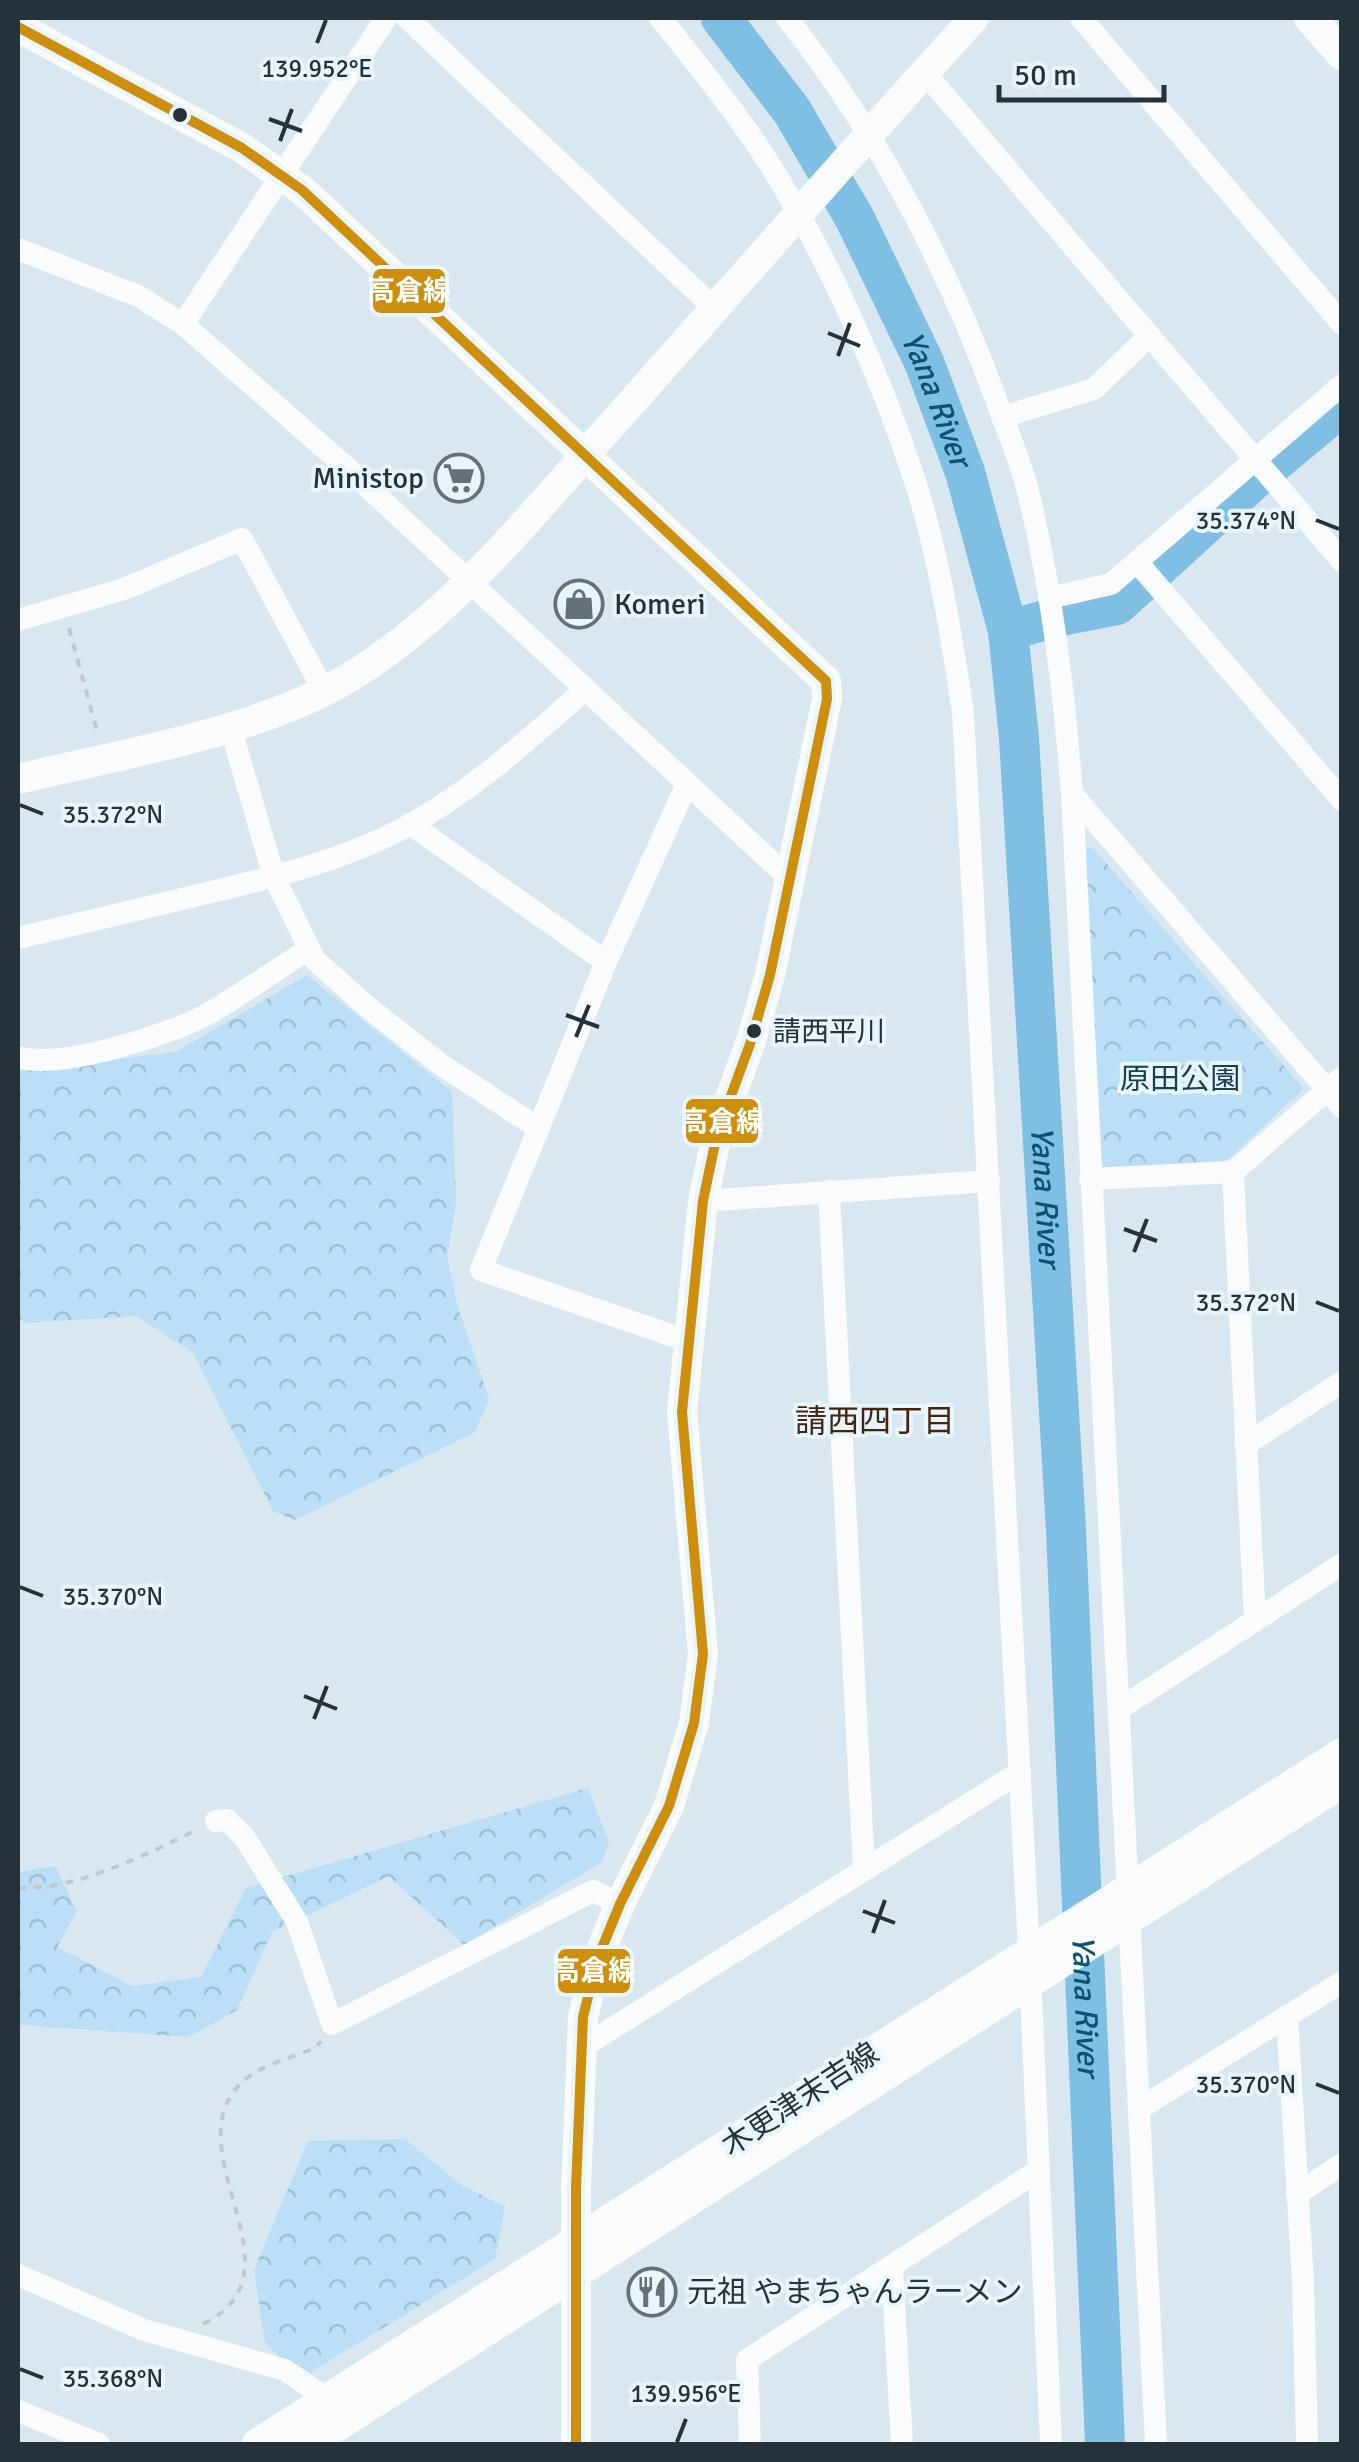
<svg xmlns="http://www.w3.org/2000/svg" width="1359" height="2462" font-family="Signika,'Noto Sans JP',sans-serif">
  <style>
    .forest { fill: url(#forest-crowns) }
    .lines { fill: none; stroke-linecap: round; stroke-linejoin: round }
    .river { stroke: #7fbfe3; stroke-width: 40 }
    .path { stroke: #c3c9cb; stroke-width: 4; stroke-dasharray: 8 8; stroke-linecap: butt }
    .street { stroke: #f9fbfd; stroke-width: 22 }
    .secondary { stroke: #f9fbfd; stroke-width: 30 }
    .primary { stroke: #f9fbfd; stroke-width: 32 }
    .bus-1-casing { stroke: #e7f5fd; stroke-width: 18 }
    .bus-1 { stroke: #cd8f0c; stroke-width: 10 }
    .ticks { fill: none; stroke: #25323a; stroke-width: 4 }
    .bus-dot { fill: #25323a; stroke: #e7f5fd; stroke-width: 4 }
    .labels { text-anchor: middle; stroke-width: 8; stroke-linejoin: round; paint-order: stroke }
    .bus-label { font-size: 28px; fill: #25323a; stroke: #e7f5fd; text-anchor: start }
    .poi-label { font-size: 30px; fill: #25323a; stroke: #e7f5fd; text-anchor: start }
    .park-label { font-size: 30px; fill: #1b4055; stroke: #e7f5fd }
    .street-label { font-size: 30px; fill: #25323a; stroke: #e7f5fd }
    .water-label { font-size: 32px; font-style: italic; fill: #0d5273; stroke: #e7f5fd }
    .neighbourhood-label { font-size: 32px; fill: #45250d; stroke: #e7f5fd }
    .ticks-label { font-size: 25px; text-anchor: middle; fill: #25323a; stroke: #e7f5fd; stroke-width: 8; stroke-linejoin: round; paint-order: stroke }
    .line-badge { stroke: #e7f5fd; stroke-width: 4 }
    .badge-label { font-size: 28px; text-anchor: middle; font-weight: bold; fill: #fff }
  </style>
  <defs>
    <pattern id="forest-crowns" width="20" height="18" patternUnits="userSpaceOnUse" patternTransform="scale(2.5)"><rect width="20" height="18" fill="#badff6"/><path d="M2 6a3 3 0 1 1 6 0M12 15a3 3 0 1 1 6 0" fill="none" stroke="#a0c0d4"/></pattern>
  </defs>
  <rect width="100%" height="100%" fill="#d9e7f0"/>
  <g class="forest">
    <polygon points="1092,847 1304,1089 1227,1160 1104,1171 1098,1162 1085,849"/>
    <polygon points="307,975 452,1092 456,1204 447,1257 457,1304 489,1399 475,1432 295,1520 273,1511 193,1353 137,1316 26,1323 18,1319 18,1071 176,1052"/>
    <polygon points="588,1788 609,1843 602,1862 464,1945 389,1876 272,1932 237,2010 189,2037 18,2025 18,1872 55,1866 77,1912 57,1947 132,1986 201,1977 246,1888"/>
    <polygon points="405,2139 461,2185 505,2207 495,2259 300,2379 265,2342 254,2270 308,2141"/>
  </g>
  <g class="lines">
    <g class="river">
      <path id="s1" d="M721,18L792,111L855,219L924,362L965,472L1008,631L1019,738L1066,1530L1105,2444"/>
      <polyline points="1008,631 1055,617 1117,605 1256,478 1342,406"/>
    </g>
    <g class="path">
      <polyline points="69,628 98,735"/>
      <path d="M18,1888C74,1891 148,1854 198,1829"/>
      <path d="M203,2324C308,2273 175,2154 239,2085C257,2066 291,2058 315,2048L321,2041"/>
    </g>
    <g class="street">
      <polyline points="407,18 715,309"/>
      <path d="M660,18C697,63 733,108 765,157C826,252 880,374 915,481C939,556 951,634 963,712L1029,1950L1051,2444"/>
      <path d="M787,18C877,132 947,265 997,402C1007,430 1019,458 1027,487C1052,588 1064,692 1072,794L1156,2444"/>
      <polyline points="1081,18 1342,324"/>
      <polyline points="924,72 1342,561"/>
      <polyline points="18,249 138,296 183,324 346,467 790,879"/>
      <polyline points="183,324 386,18"/>
      <polyline points="1002,417 1094,389 1149,336"/>
      <polyline points="1137,562 1342,800"/>
      <polyline points="1049,598 1111,584 1342,385"/>
      <polyline points="18,620 124,589 242,539 324,691"/>
      <polyline points="230,726 274,877 315,960 365,1005 440,1064 538,1128"/>
      <polyline points="687,784 606,962 481,1270 688,1341"/>
      <polyline points="1072,794 1342,1107"/>
      <polyline points="410,824 606,962"/>
      <path d="M18,938C79,924 141,909 203,894C274,877 346,860 411,824C476,788 530,738 586,689"/>
      <path d="M18,1057C59,1070 165,1036 204,1016C240,996 274,971 309,949"/>
      <polyline points="1233,1172 1255,1621"/>
      <polyline points="1090,1179 1233,1172 1342,1077"/>
      <polyline points="829,1191 864,1870"/>
      <polyline points="703,1201 989,1181"/>
      <polyline points="1245,1445 1342,1382"/>
      <polyline points="1119,1709 1342,1564"/>
      <polyline points="216,1821 227,1820 245,1838 297,1922 332,2024 593,1891 620,1904"/>
      <polyline points="1287,2016 1303,2282 1307,2444"/>
      <polyline points="581,2048 1020,1772"/>
      <polyline points="1139,2109 1342,1982"/>
      <polyline points="1297,2194 1342,2164"/>
      <polyline points="892,2268 902,2444"/>
      <polyline points="18,2275 144,2330 285,2370 329,2400"/>
      <polyline points="18,2411 99,2444"/>
      <polyline points="750,2444 747,2360 1039,2170"/>
    </g>
    <g class="secondary">
      <polyline points="18,27 242,148 302,190 826,681 827,699 770,975 750,1044 717,1134 703,1201 682,1412 703,1654 694,1723 669,1806 620,1904 597,1960 583,2017 576,2188 576,2444"/>
      <path d="M18,779C117,755 231,737 323,692C437,635 532,514 616,420C735,286 853,151 974,18"/>
    </g>
    <g class="primary">
      <polyline points="1310,18 1342,54"/>
      <path d="M258,2444C620,2216 979,1983 1342,1754"/>
      <polyline points="308,2444 1342,1782"/>
    </g>
    <g class="bus-1-casing">
      <polyline id="bus-1" points="18,27 242,148 302,190 826,681 827,699 770,975 750,1044 717,1134 703,1201 682,1412 703,1654 694,1723 669,1806 620,1904 597,1960 583,2017 576,2188 576,2444"/>
    </g>
    <use href="#bus-1" class="bus-1"/>
  </g>
  <path class="ticks" d="M317,43L326,20M269,119L302,131M280,141L292,109M828,333L860,346M838,356L850,323M1316,520L1339,529M20,805L43,814M566,1015L599,1027M576,1037L589,1005M1124,1229L1157,1241M1134,1252L1147,1219M1316,1302L1339,1311M20,1587L43,1596M304,1696L337,1709M314,1719L327,1686M863,1911L895,1923M873,1933L885,1900M1316,2084L1339,2093M20,2369L43,2378M677,2442L686,2419"/>
  <defs>
    <g id="supermarket-ring" transform="scale(2.5)"><circle r="9.5" fill="#e7f5fd" stroke="#64717a" stroke-width="1.5"/><path d="M-6-5.5h2.5l.6 2H6L4.5 2H-2.5L-4.4-4H-6ZM-1.5 3.2a1.3 1.3 0 1 0 .1 0ZM3 3.2a1.3 1.3 0 1 0 .1 0Z" fill="#64717a"/></g>
    <g id="shop-ring" transform="scale(2.5)"><circle r="9.5" fill="#e7f5fd" stroke="#64717a" stroke-width="1.5"/><path d="M-5-2.5h2.3a2.7 3.5 0 0 1 5.4 0H5L5.5 6h-11ZM-1.5-2.5h3a1.5 2.3 0 0 0-3 0Z" fill="#64717a"/></g>
    <g id="restaurant-ring" transform="scale(2.5)"><circle r="9.5" fill="#e7f5fd" stroke="#64717a" stroke-width="1.5"/><path d="M-5-6h1v4h1v-4h1v4h1v-4h1v5L-1.5 .5V6h-2V.5L-5-1ZM5-6V6H3V1.5H1.5Q1.5-4 5-6Z" fill="#64717a"/></g>
  </defs>
  <g fill-rule="evenodd">
    <use href="#supermarket-ring" x="459" y="478"/>
    <use href="#shop-ring" x="579" y="604"/>
    <use href="#restaurant-ring" x="652" y="2292"/>
  </g>
  <g class="bus-dot">
    <circle cx="180" cy="115" r="9"/>
    <circle cx="754" cy="1031" r="9"/>
  </g>
  <g class="labels">
    <g class="bus-label">
      <text x="773" y="1041">請西平川</text>
    </g>
    <g class="poi-label">
      <text x="424" y="488" text-anchor="end">Ministop</text>
      <text x="614" y="614">Komeri</text>
      <text x="687" y="2302">元祖 やまちゃんラーメン</text>
    </g>
    <g class="park-label">
      <text x="1180" y="1089">原田公園</text>
    </g>
    <g class="street-label">
      <text transform="translate(800 2099) rotate(-33)" y="10">木更津末吉線</text>
    </g>
    <g class="water-label">
      <text dy="11" stroke="none"><textPath href="#s1" startOffset="440">Yana River</textPath></text>
      <text dy="11" stroke="none"><textPath href="#s1" startOffset="1250">Yana River</textPath></text>
      <text dy="11" stroke="none"><textPath href="#s1" startOffset="2060">Yana River</textPath></text>
    </g>
    <g class="neighbourhood-label">
      <text x="875" y="1432">請西四丁目</text>
    </g>
  </g>
  <g class="ticks-label">
    <text x="317" y="77">139.952°E</text>
    <text x="1246" y="529">35.374°N</text>
    <text x="113" y="823">35.372°N</text>
    <text x="1246" y="1311">35.372°N</text>
    <text x="113" y="1605">35.370°N</text>
    <text x="1246" y="2093">35.370°N</text>
    <text x="113" y="2387">35.368°N</text>
    <text x="686" y="2402">139.956°E</text>
  </g>
  <g class="line-badge">
    <rect x="371" y="267" width="76" height="48" rx="10" fill="#cd8f0c"/>
    <rect x="684" y="1097" width="76" height="48" rx="10" fill="#cd8f0c"/>
    <rect x="556" y="1947" width="76" height="48" rx="10" fill="#cd8f0c"/>
  </g>
  <g class="badge-label">
    <text x="409" y="300">高倉線</text>
    <text x="722" y="1131">高倉線</text>
    <text x="594" y="1980">高倉線</text>
  </g>
  <rect width="1359" height="2462" fill="none" stroke="#25323a" stroke-width="40"/>
  <path d="M999 85v15h165v-15" fill="none" stroke="#25323a" stroke-width="5"/>
  <text x="1014" y="85" font-size="30" fill="#25323a" stroke="#e7f5fd" stroke-width="8" paint-order="stroke">50 m</text>
</svg>
